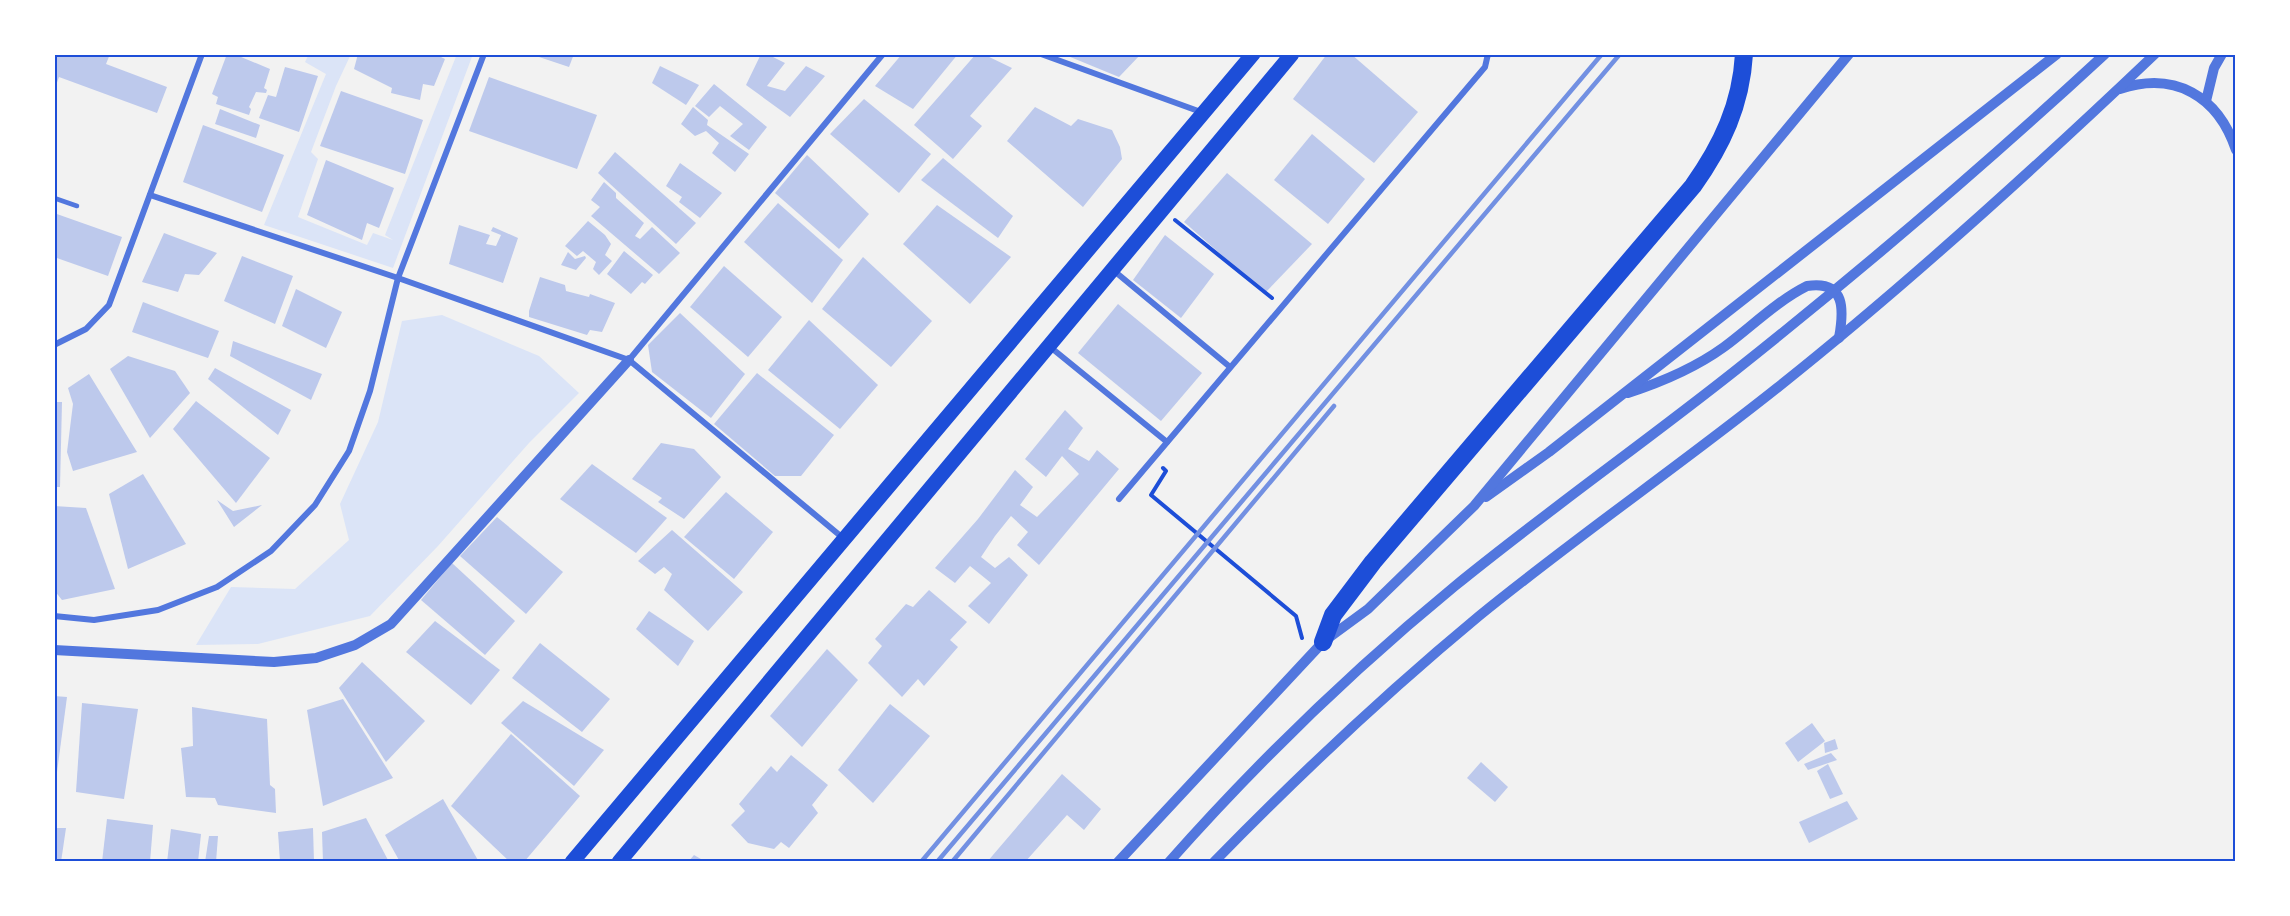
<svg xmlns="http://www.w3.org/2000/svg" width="2290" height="916" font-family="Rubik,sans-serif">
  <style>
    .green { fill: #dbe4f7 }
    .building { fill: #bdc9ec }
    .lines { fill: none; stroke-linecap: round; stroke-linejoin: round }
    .path { stroke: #1d4ed8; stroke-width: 4 }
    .service { stroke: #5277de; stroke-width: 4.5 }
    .minor { stroke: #5277de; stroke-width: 6 }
    .tertiary { stroke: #5277de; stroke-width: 10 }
    .primary { stroke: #1d4ed8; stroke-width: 15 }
    .motorway { stroke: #1d4ed8; stroke-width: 18 }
    .rail { stroke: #7290e2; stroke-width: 4.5 }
    .neatline { fill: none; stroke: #1d4ed8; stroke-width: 2 }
  </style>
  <rect width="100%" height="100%" fill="#f2f2f2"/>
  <g class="green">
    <polygon points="309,54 351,54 336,86 311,152 318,159 298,217 367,245 373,233 393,240 385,235 457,54 473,54 393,268 264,225 326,74 305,62"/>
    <polygon points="442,315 539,356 579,393 529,443 438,546 370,616 258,644 196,645 231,587 295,589 349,540 340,504 378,422 402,321"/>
  </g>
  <g class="building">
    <polygon points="54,54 110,54 106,64 167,87 157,113 59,77 54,91"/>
    <polygon points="227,54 234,54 270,69 264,88 267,90 266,93 256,92 249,107 251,109 249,115 216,104 218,97 212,94"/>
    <polygon points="358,54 435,54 445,59 434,86 423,84 420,100 391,93 392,88 354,69"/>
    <polygon points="530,54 574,54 569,67"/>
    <polygon points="761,54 767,54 785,63 767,86 785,91 806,66 825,76 790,117 746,85"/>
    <polygon points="902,54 958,54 913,109 875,86"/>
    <polygon points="976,54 983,54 1012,68 970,116 982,126 953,159 914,125"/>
    <polygon points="1063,54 1141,54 1119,77"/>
    <polygon points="1327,54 1351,54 1418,112 1374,163 1293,99"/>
    <polygon points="660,66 699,85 686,105 652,83"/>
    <polygon points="285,67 318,76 299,132 259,118 268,95 276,97"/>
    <polygon points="489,77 597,115 577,169 469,131"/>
    <polygon points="714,84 767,127 749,150 730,136 743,124 720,106 709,117 695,106"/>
    <polygon points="341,91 423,120 405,174 320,146"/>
    <polygon points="864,99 931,154 899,193 830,134"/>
    <polygon points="693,107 708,120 707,125 749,154 735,172 712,153 719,143 706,131 695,136 681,124"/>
    <polygon points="1035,107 1071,126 1078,119 1112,130 1120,147 1122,159 1083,207 1007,141"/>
    <polygon points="220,109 260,125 256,138 215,124"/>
    <polygon points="203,125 284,155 262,212 183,182"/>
    <polygon points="1312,134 1365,179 1328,224 1274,180"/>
    <polygon points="615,152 696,223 676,244 598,173"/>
    <polygon points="807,155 869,214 839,249 775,193"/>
    <polygon points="943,158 1013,216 998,238 921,180"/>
    <polygon points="326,160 394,188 379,228 367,223 362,240 307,215"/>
    <polygon points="680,163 722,193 700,218 679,202 682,197 666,186"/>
    <polygon points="1227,173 1312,244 1265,293 1184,222"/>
    <polygon points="604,182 616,193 616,198 644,223 635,236 640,239 652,227 680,253 659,274 591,216 600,207 591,200"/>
    <polygon points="778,203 843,260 812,303 744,242"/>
    <polygon points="937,205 1011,257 970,304 903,244"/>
    <polygon points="54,213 122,237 108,276 54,257"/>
    <polygon points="588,221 605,235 611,244 605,255 612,261 599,275 593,269 596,262 583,251 577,256 565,246"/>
    <polygon points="459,225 490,235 486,244 496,246 501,235 491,231 493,227 518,238 503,283 449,264"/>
    <polygon points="164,233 217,253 199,275 185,274 178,292 142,282"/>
    <polygon points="1165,235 1214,274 1181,318 1133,280"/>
    <polygon points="624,251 653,275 645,284 642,282 631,294 607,274"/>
    <polygon points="568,252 575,259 585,256 586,258 576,270 561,265"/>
    <polygon points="242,256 293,276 275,324 224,301"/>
    <polygon points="863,257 932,321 891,367 822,309"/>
    <polygon points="724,266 782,317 748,357 690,307"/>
    <polygon points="540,277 565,285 566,291 589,297 590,294 615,303 602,332 590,330 587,335 529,317 529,311"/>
    <polygon points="296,289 342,312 326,348 282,326"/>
    <polygon points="143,302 219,331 208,358 132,332"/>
    <polygon points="1118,304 1202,373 1161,421 1078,353"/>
    <polygon points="680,313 745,374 711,418 652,372 648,345"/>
    <polygon points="809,320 878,385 840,429 768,370"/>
    <polygon points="233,341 322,374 311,400 230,356"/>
    <polygon points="128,356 175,371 190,393 150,438 110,369"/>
    <polygon points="215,368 291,410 278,435 208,379"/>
    <polygon points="757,373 834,435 801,476 775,476 714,424"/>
    <polygon points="89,374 137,452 73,471 67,452 73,404 68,388"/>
    <polygon points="196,401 270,458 236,503 173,429"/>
    <polygon points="54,402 62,402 60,487 54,487"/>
    <polygon points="1065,410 1083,428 1068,449 1089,461 1097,450 1119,469 1039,565 1017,545 1028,532 1011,516 995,536 981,557 995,568 1009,557 1028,575 989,624 968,606 991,583 970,566 955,583 935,568 978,519 1015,470 1033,487 1020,505 1037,517 1079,474 1062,456 1046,477 1025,459"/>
    <polygon points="661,443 694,449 721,477 684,519 658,502 662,498 632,479"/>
    <polygon points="592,464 667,518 636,553 560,499"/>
    <polygon points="143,474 186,544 128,569 109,494"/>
    <polygon points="726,492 773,532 734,579 684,537"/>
    <polygon points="217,500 233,511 262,505 234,527"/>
    <polygon points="54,506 86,508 115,589 62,600 54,590"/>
    <polygon points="497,517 563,572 526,614 460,556"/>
    <polygon points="672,530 743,592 708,631 664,590 672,574 664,567 655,574 638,561"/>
    <polygon points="452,563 515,621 485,655 421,600"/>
    <polygon points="929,590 967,622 950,640 958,647 924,686 918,679 902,697 868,663 882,646 875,639 906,604 913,607"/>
    <polygon points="649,611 694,641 678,666 636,629"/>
    <polygon points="435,621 500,670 471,705 406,652"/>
    <polygon points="540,643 610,699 582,732 512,678"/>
    <polygon points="827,649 858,680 802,747 770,716"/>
    <polygon points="362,662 425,721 386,762 339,688"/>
    <polygon points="54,696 67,697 55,787 54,787"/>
    <polygon points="343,699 393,778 323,806 307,710"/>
    <polygon points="523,701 604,750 574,786 501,723"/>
    <polygon points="82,703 138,709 124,799 76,792"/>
    <polygon points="890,704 930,736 873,803 838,770"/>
    <polygon points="192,707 267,719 270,785 275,789 276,813 218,805 215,798 186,797 181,748 193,746"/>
    <polygon points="1812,723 1825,741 1798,762 1785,743"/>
    <polygon points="511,734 580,796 524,862 510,862 451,806"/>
    <polygon points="1835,739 1838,749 1825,753 1824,743"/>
    <polygon points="1831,753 1837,760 1808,770 1804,764"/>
    <polygon points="791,755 828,785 812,805 818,813 789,848 781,842 774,849 748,843 731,825 745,811 739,804 771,766 777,772"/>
    <polygon points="1481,762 1508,787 1495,802 1467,778"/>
    <polygon points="1828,764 1843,794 1830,799 1817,771"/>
    <polygon points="1062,774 1101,809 1084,830 1067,815 1025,862 987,862"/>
    <polygon points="443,799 479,862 400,862 385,835"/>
    <polygon points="1847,801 1858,819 1809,843 1799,822"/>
    <polygon points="366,818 389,862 323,862 322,832"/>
    <polygon points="107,819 153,825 150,862 102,862"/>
    <polygon points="54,828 66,828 61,862 54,862"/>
    <polygon points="313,828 314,862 280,862 278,832"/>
    <polygon points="171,829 201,834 198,862 167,862"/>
    <polygon points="209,836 218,836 216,862 205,862"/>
    <polygon points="694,855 706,862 688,862"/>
  </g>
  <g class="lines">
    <g class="path">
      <polyline points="1175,220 1272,298"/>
      <polyline points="1163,468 1166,471 1151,495 1296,616 1302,638"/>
    </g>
    <polyline class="service" points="54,198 77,206"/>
    <g class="minor">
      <polyline points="1041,54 1201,112"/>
      <polyline points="150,195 398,278 629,360 843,538"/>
      <polyline points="1113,270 1230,367"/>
      <polyline points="54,345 86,329 109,305 202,54"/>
      <polyline points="1049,346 1167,442"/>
      <polyline points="629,360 883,54"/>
      <polyline points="1119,499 1485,67 1488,54"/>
      <polyline points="54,616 94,620 158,610 217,587 271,551 315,505 349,451 370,391 398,278 484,54"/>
    </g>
    <g class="tertiary">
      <path d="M2120,89C2175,71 2218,96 2236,150"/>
      <polyline points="2206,101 2214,68 2222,54"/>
      <path d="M1628,393C1662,382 1695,368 1724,347C1751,327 1777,301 1807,286C1846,280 1844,310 1839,338"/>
      <polyline points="1486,497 1549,452 2057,54"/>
      <polyline points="54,650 274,662 316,658 355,645 391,624 629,360"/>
      <polyline points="1118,862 1323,642 1368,609 1474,506 1849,54"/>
      <path d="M1169,862C1255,765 1355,668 1455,586C1547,511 1644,443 1736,370C1863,269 1986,164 2105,54"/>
      <path d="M1214,862C1299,775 1386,693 1479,616C1576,537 1679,466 1777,388C1909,283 2033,170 2155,54"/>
    </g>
    <g class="primary">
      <polyline points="572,862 1253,54"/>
      <polyline points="619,862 1292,54"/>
    </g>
    <path class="motorway" d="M1323,642L1333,615L1373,562L1693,186C1722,145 1741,105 1744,54"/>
    <g class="rail">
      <polyline points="921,862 1602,54"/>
      <polyline points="937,862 1620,54"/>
      <polyline points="952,862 1334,406"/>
    </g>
  </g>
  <rect width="2290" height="916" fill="none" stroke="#ffffff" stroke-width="111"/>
  <rect x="56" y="56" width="2178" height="804" class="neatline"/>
</svg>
